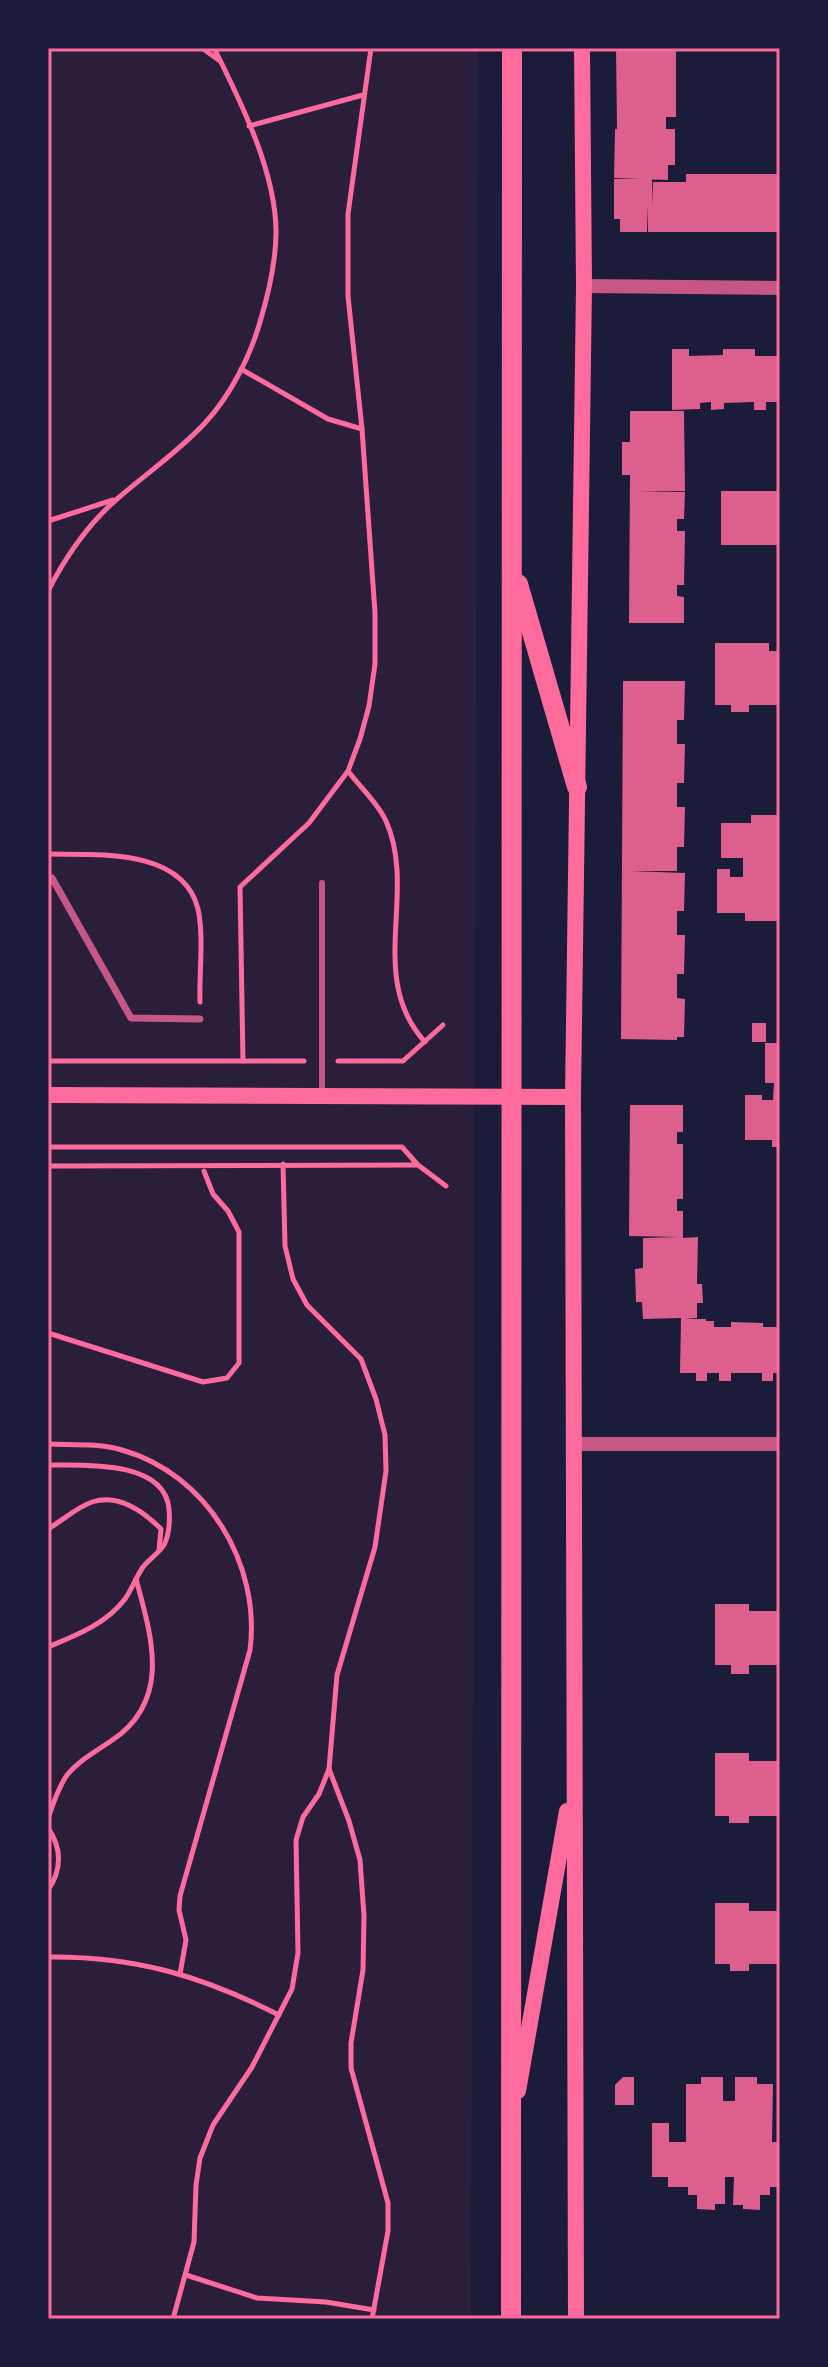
<svg xmlns="http://www.w3.org/2000/svg" width="828" height="2367" font-family="'PT Serif',serif">
  <style>
    .green { fill: #2a1e3b }
    .building { fill: #dd5f8e }
    .lines { fill: none; stroke-linecap: round; stroke-linejoin: round }
    .path { stroke: #ff6b9d; stroke-width: 5 }
    .service { stroke: #c65784; stroke-width: 6 }
    .pedestrian { stroke: #c65784; stroke-width: 7 }
    .tertiary { stroke: #c65784; stroke-width: 14 }
    .secondary { stroke: #ff6b9d; stroke-width: 16 }
    .primary { stroke: #ff6b9d; stroke-width: 20 }
    .neatline { fill: none; stroke: #ff6b9d; stroke-width: 3 }
  </style>
  <rect width="100%" height="100%" fill="#1b1b3a"/>
  <polygon class="green" points="48,48 478,48 471,2319 48,2319"/>
  <g class="building">
    <polygon points="616,48 676,48 676,117 666,117 666,129 675,129 675,165 668,165 668,180 614,178 615,129 617,129"/>
    <polygon points="686,174 780,174 780,232 648,232 648,206 647,232 620,232 620,219 614,219 614,179 652,179 653,207 653,182 686,182"/>
    <polygon points="672,349 689,349 689,356 723,355 723,349 755,349 755,356 780,356 780,402 766,402 766,410 754,410 754,402 724,403 724,409 711,410 711,402 700,403 700,409 672,410"/>
    <polygon points="630,411 684,411 685,491 636,492 685,492 684,519 677,519 677,531 685,531 684,585 677,585 677,596 684,597 684,623 629,623 630,475 622,475 622,442 630,442"/>
    <rect x="721" y="491" width="59" height="54"/>
    <polygon points="715,643 769,643 769,651 780,651 780,705 749,705 749,712 731,712 731,705 715,705"/>
    <polygon points="623,681 685,681 684,720 677,720 677,744 685,744 684,783 677,783 677,807 685,807 684,847 677,847 677,871 630,871 685,873 684,911 677,911 677,935 685,935 684,974 677,974 677,998 685,999 684,1037 677,1037 677,1040 621,1039"/>
    <polygon points="751,815 780,815 780,921 745,921 745,913 717,913 717,869 730,869 730,877 743,877 743,858 721,858 721,823 751,823"/>
    <rect x="752" y="1023" width="14" height="19"/>
    <polygon points="765,1043 780,1043 780,1147 772,1147 772,1140 745,1140 745,1095 762,1095 762,1100 773,1100 774,1083 765,1083"/>
    <polygon points="630,1105 683,1105 683,1132 677,1132 677,1144 683,1144 683,1199 677,1199 677,1211 683,1211 683,1238 698,1237 697,1284 702,1284 703,1303 697,1303 697,1318 685,1319 706,1319 706,1321 714,1321 714,1327 731,1327 731,1322 763,1323 763,1327 780,1327 780,1373 773,1373 773,1381 762,1381 762,1373 731,1373 731,1381 719,1381 719,1373 707,1373 707,1381 696,1381 696,1373 680,1373 681,1318 643,1319 642,1302 636,1302 635,1269 643,1268 643,1238 678,1237 629,1236"/>
    <polygon points="715,1604 749,1604 749,1611 780,1611 780,1665 749,1665 749,1674 731,1674 731,1665 715,1665"/>
    <polygon points="715,1753 749,1753 749,1761 780,1761 780,1816 749,1816 749,1823 729,1823 729,1816 715,1816"/>
    <polygon points="715,1903 749,1903 749,1911 780,1911 780,1964 749,1964 749,1971 730,1971 730,1964 715,1964"/>
    <polygon points="623,2077 634,2077 634,2105 615,2105 615,2085"/>
    <polygon points="701,2077 723,2077 723,2101 735,2101 735,2077 757,2077 757,2084 773,2084 772,2142 780,2142 780,2187 770,2187 770,2195 760,2195 760,2210 743,2209 743,2205 733,2205 734,2177 725,2177 725,2204 715,2204 715,2210 697,2209 697,2195 688,2195 688,2187 668,2187 668,2177 652,2177 652,2123 669,2123 669,2142 686,2142 686,2084 701,2084"/>
  </g>
  <g class="lines">
    <g class="path">
      <polyline points="202,48 220,61"/>
      <polyline points="249,126 363,95"/>
      <polyline points="241,369 328,419 362,429"/>
      <polyline points="48,521 113,500"/>
      <path d="M48,591C66,556 87,525 117,499C147,473 178,452 205,423C230,396 250,357 260,322C269,292 276,263 276,232C276,172 240,100 214,48"/>
      <path d="M348,771C360,787 378,803 386,821C418,893 366,977 425,1042"/>
      <path d="M48,854C97,855 183,848 198,909C204,936 199,974 200,1002"/>
      <polyline points="48,1061 304,1061"/>
      <polyline points="243,1061 240,887 309,823 348,771 360,739 369,706 375,664 375,613 362,429 348,296 348,214 371,48"/>
      <polyline points="338,1061 403,1061 443,1025"/>
      <polyline points="48,1147 402,1147 418,1165 446,1186"/>
      <polyline points="48,1166 417,1165"/>
      <polyline points="48,1333 203,1382 227,1378 239,1363 239,1232 228,1211 213,1194 204,1171"/>
      <path d="M48,1444C71,1445 99,1443 122,1450C207,1474 261,1564 250,1650L180,1896L179,1910L186,1940L180,1974"/>
      <path d="M48,1465C83,1465 165,1460 169,1509C170,1521 170,1533 164,1545C159,1553 149,1559 143,1567C136,1577 132,1589 125,1599C106,1624 77,1635 48,1647"/>
      <path d="M48,1529C62,1521 77,1507 92,1502C119,1493 144,1512 161,1529L159,1550"/>
      <polyline points="329,1769 349,1821 360,1860 364,1916 363,1970 351,2043 351,2068 388,2203 388,2231 372,2319"/>
      <path d="M48,1819C64,1769 69,1769 111,1741C172,1701 152,1638 136,1579"/>
      <path d="M48,1828C62,1848 62,1870 48,1890"/>
      <path d="M48,1957C135,1956 202,1976 279,2015"/>
      <polyline points="186,2275 257,2298 326,2302 374,2310"/>
      <polyline points="173,2319 194,2242 196,2185 200,2158 213,2125 252,2067 292,1989 298,1953 296,1840 303,1817 319,1794 329,1769 337,1675 375,1547 386,1471 385,1435 376,1399 361,1359 307,1305 293,1279 285,1246 283,1164"/>
    </g>
    <polyline class="service" points="322,1093 322,883"/>
    <polyline class="pedestrian" points="52,878 131,1018 200,1019"/>
    <g class="tertiary">
      <polyline points="584,286 780,288"/>
      <polyline points="574,1444 780,1444"/>
    </g>
    <g class="secondary">
      <polyline points="48,1095 573,1097"/>
      <polyline points="518,2091 567,1811"/>
      <polyline points="576,2319 573,1097 584,286 582,48"/>
    </g>
    <g class="primary">
      <polyline points="518,584 577,787"/>
      <polyline points="511,2319 512,48"/>
    </g>
  </g>
  <rect width="828" height="2367" fill="none" stroke="#1b1b3a" stroke-width="100"/>
  <rect x="50" y="50" width="728" height="2267" class="neatline"/>
</svg>
